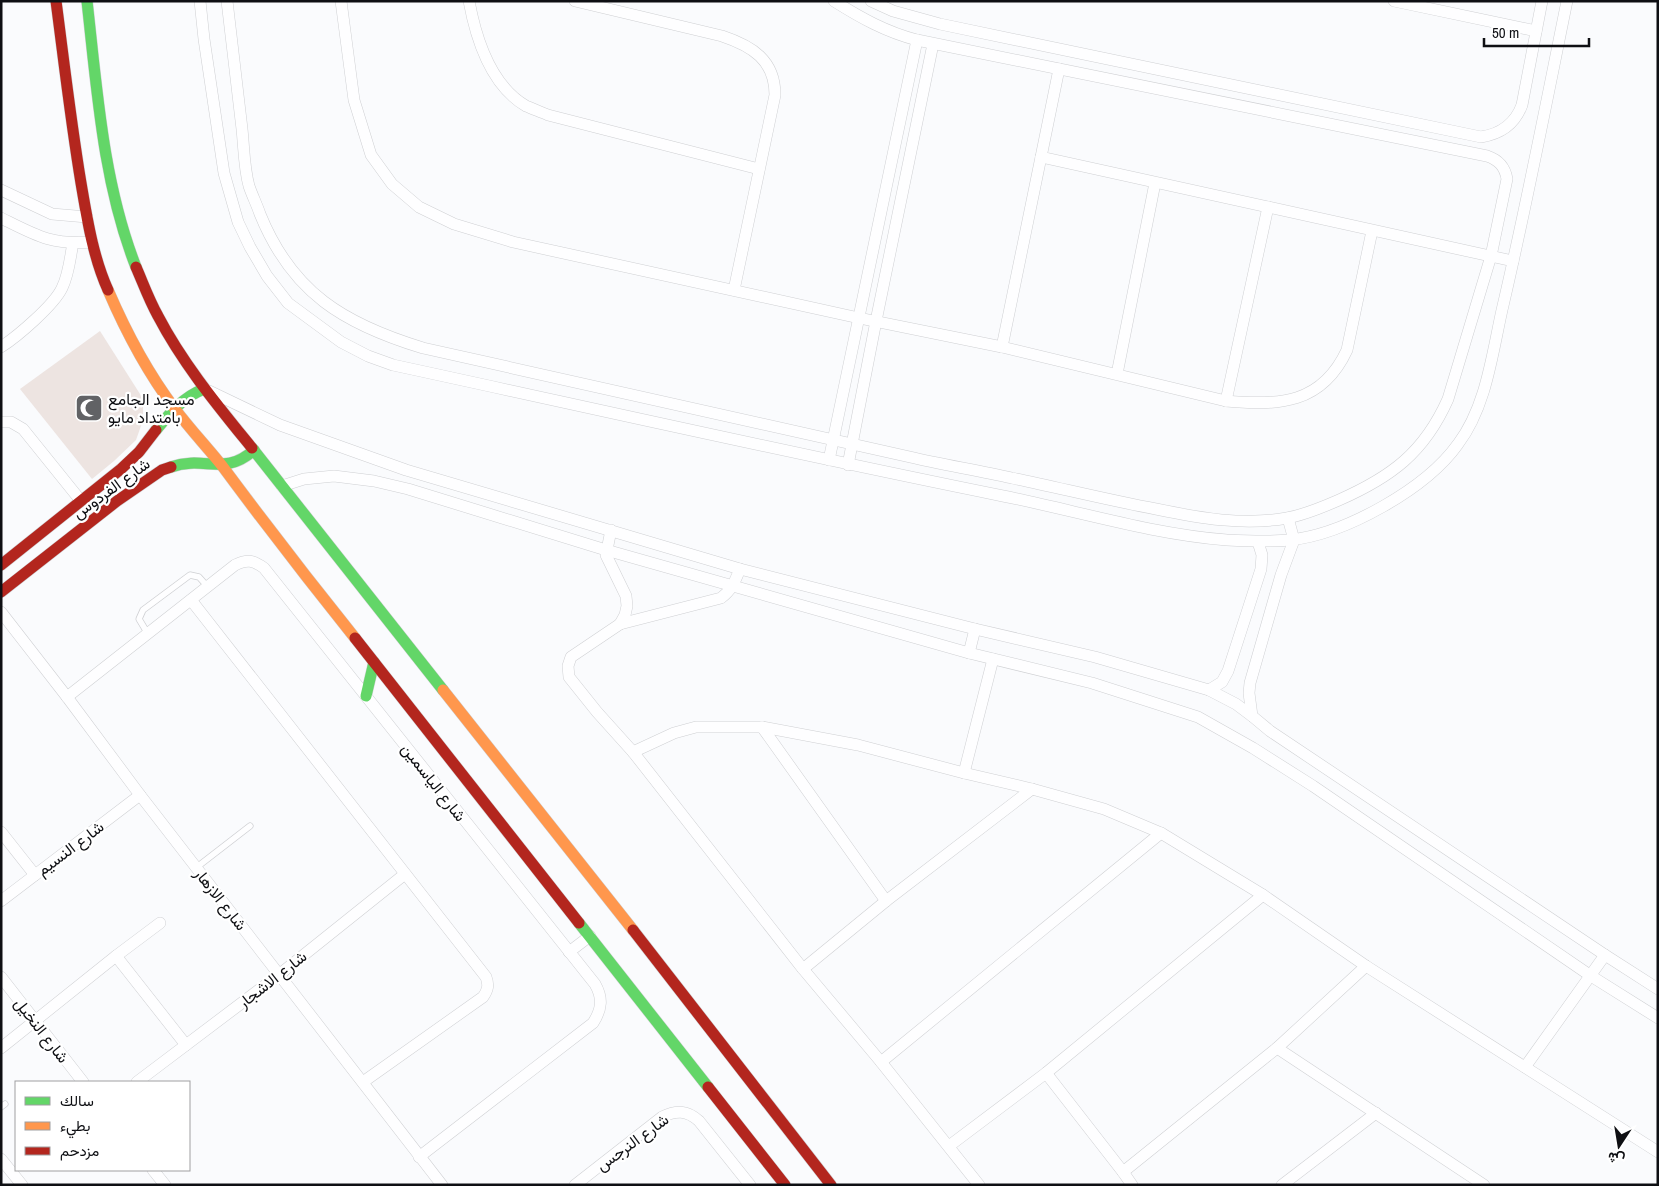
<svg xmlns="http://www.w3.org/2000/svg" width="1659" height="1186" font-family="'Archivo Narrow',Vazirmatn,sans-serif">
  <style>
    .building { fill: #ede4e1 }
    .lines { fill: none; stroke-linecap: round; stroke-linejoin: round }
    .lane-casing { stroke: #cfd0d3; stroke-width: 7 }
    .street-casing { stroke: #cfd0d3; stroke-width: 12 }
    .fast-casing { stroke: #cfd0d3; stroke-width: 12 }
    .slow-casing { stroke: #cfd0d3; stroke-width: 12 }
    .jam-casing { stroke: #cfd0d3; stroke-width: 12 }
    .lane { stroke: #fefeff; stroke-width: 5.5 }
    .street { stroke: #fefeff; stroke-width: 11 }
    .fast { stroke: #63d668; stroke-width: 11 }
    .slow { stroke: #ff974d; stroke-width: 11 }
    .jam { stroke: #b3261e; stroke-width: 11 }
    .labels { text-anchor: middle; stroke-width: 4.5; stroke-linejoin: round; paint-order: stroke }
    .poi-label { font-size: 16px; fill: #0e0f13; stroke: #fff; text-anchor: start }
    .street-label { font-size: 16px; fill: #0e0f13; stroke: #fff }
  </style>
  <rect width="100%" height="100%" fill="#fafbfd"/>
  <polygon class="building" points="100,331 140,394 143,403 143,413 142,423 136,440 114,461 92,479 20,389"/>
  <g class="lines">
    <g class="lane-casing">
      <g id="lane">
        <polyline points="148,634 139,619 143,610 190,575 199,577 208,587"/>
        <polyline points="197,867 250,826"/>
        <polyline points="1,1107 5,1104"/>
      </g>
    </g>
    <g class="street-casing">
      <g id="street">
        <path d="M200,1L204,39L224,173L238,222L250,247L267,276L288,303L341,342L368,356L393,365C596,409 799,455 1003,496C1078,511 1151,534 1227,540C1248,541 1269,542 1290,540C1345,534 1426,489 1458,444C1486,407 1492,355 1502,310C1526,208 1546,104 1567,1"/>
        <path d="M227,1C232,44 237,87 242,129C244,148 244,168 249,186C252,195 257,205 260,214C292,293 344,324 423,348C585,384 747,422 910,457C943,465 978,470 1012,478C1060,488 1108,500 1156,509C1199,518 1244,526 1287,518C1304,515 1323,507 1339,500C1391,477 1424,453 1448,399L1491,256L1507,179C1505,167 1499,160 1487,156L917,40C886,32 861,18 834,1"/>
        <path d="M341,1L354,100L371,155L392,184L419,207L454,224L513,242L859,318L1002,347L1226,401C1279,406 1322,404 1347,350L1372,231"/>
        <path d="M469,1C476,39 490,85 526,106C533,109 541,112 548,115L759,169"/>
        <path d="M575,1L722,36C752,46 775,60 775,95L734,290"/>
        <path d="M871,1L893,11L940,24L1481,137C1501,134 1515,124 1522,105L1542,1"/>
        <polyline points="1394,1 1536,31"/>
        <polyline points="1059,69 1041,157 1513,261"/>
        <polyline points="1,190 52,214 87,217"/>
        <path d="M1,218C37,236 51,245 92,242"/>
        <path d="M1,347C18,336 54,305 62,288C69,274 70,258 73,243"/>
        <polyline points="1002,347 1041,157"/>
        <polyline points="1117,374 1155,183"/>
        <polyline points="209,391 280,425 406,470 740,569 975,629 1095,657 1209,690 1222,682 1228,671 1261,569 1262,555 1258,542"/>
        <polyline points="1226,401 1268,207"/>
        <polyline points="1,422 11,422 23,429 81,501"/>
        <polyline points="829,460 917,40"/>
        <polyline points="848,465 876,321 933,44"/>
        <polyline points="282,486 304,479 334,476 374,481 408,489 606,550 969,653 1092,683 1198,717 1253,748 1313,786 1591,976 1658,1018"/>
        <polyline points="1288,518 1294,540 1281,575 1250,683 1249,693 1252,716 1270,731 1605,955 1658,989"/>
        <polyline points="611,530 606,555 626,596 627,606 625,615 620,624"/>
        <path d="M740,569C735,581 732,590 721,598L620,624L571,657L568,666L569,677L597,712L633,752L803,969L881,1062L979,1185"/>
        <path d="M191,600L486,977C489,985 488,990 483,997L363,1082"/>
        <polyline points="1,612 67,697 140,795 442,1185"/>
        <polyline points="969,653 975,629"/>
        <polyline points="1209,690 1236,704 1252,716"/>
        <path d="M67,697L235,565C247,559 253,560 264,568L595,984C603,998 602,1009 593,1023L419,1157"/>
        <polyline points="762,727 886,901 1032,789"/>
        <polyline points="633,752 674,733 696,727 762,727 858,745 964,773 1032,789 1104,809 1161,833 1263,895 1366,966 1658,1152"/>
        <polyline points="964,773 993,659"/>
        <polyline points="1,832 35,875"/>
        <polyline points="1,901 140,795"/>
        <polyline points="569,952 590,936"/>
        <polyline points="116,956 186,1045"/>
        <polyline points="1366,966 1277,1048 1484,1185"/>
        <polyline points="803,969 886,901"/>
        <polyline points="1,977 83,1082"/>
        <polyline points="1,1048 116,956 160,923"/>
        <polyline points="881,1062 1161,833"/>
        <polyline points="1525,1067 1605,955"/>
        <polyline points="1046,1073 1123,1172 1277,1048"/>
        <polyline points="137,1082 280,974 405,874"/>
        <polyline points="949,1146 1046,1073 1263,895"/>
        <polyline points="1,1159 22,1185"/>
        <polyline points="153,1170 165,1185"/>
        <polyline points="1123,1172 1132,1185"/>
        <path d="M575,1185L662,1117C676,1110 687,1110 699,1121L750,1185"/>
        <polyline points="1282,1185 1376,1113"/>
      </g>
    </g>
    <g class="fast-casing">
      <g id="fast">
        <path d="M87,1C97,90 103,183 136,267"/>
        <path d="M156,430C170,413 183,397 204,389"/>
        <polyline points="252,448 443,690"/>
        <path d="M171,467C205,455 224,477 254,450"/>
        <polyline points="366,696 374,662"/>
        <polyline points="579,923 708,1087"/>
      </g>
    </g>
    <g class="slow-casing">
      <g id="slow">
        <path d="M108,290C126,332 147,372 175,409C190,429 207,447 223,467C266,525 310,582 355,638"/>
        <polyline points="443,690 633,930"/>
      </g>
    </g>
    <g class="jam-casing">
      <g id="jam">
        <path d="M56,1C64,62 71,123 81,183C87,218 93,257 108,290"/>
        <path d="M136,267C143,283 149,300 158,316C183,364 218,406 252,448"/>
        <polyline points="1,565 121,469 139,452 156,430"/>
        <polyline points="1,592 117,501 162,470 171,467"/>
        <polyline points="355,638 579,923"/>
        <polyline points="633,930 831,1185"/>
        <polyline points="708,1087 785,1185"/>
      </g>
    </g>
    <use href="#lane" class="lane"/>
    <use href="#street" class="street"/>
    <use href="#fast" class="fast"/>
    <use href="#slow" class="slow"/>
    <use href="#jam" class="jam"/>
  </g>
  <defs>
    <g id="mosque-square" transform="scale(1.4375)"><rect x="-9" y="-9" width="18" height="18" rx="4" fill="#616265" stroke="#fff"/><path d="M3.5-4.9A6 6 0 1 0 3.5 4.9A5 5 0 1 1 3.5-4.9Z" fill="#fff"/></g>
  </defs>
  <g fill-rule="evenodd">
    <use href="#mosque-square" x="89" y="408"/>
  </g>
  <g class="labels">
    <g class="poi-label">
      <text x="108" y="405">مسجد الجامع<tspan x="108" dy="18">بامتداد مايو</tspan></text>
    </g>
    <g class="street-label">
      <text transform="translate(111 488) rotate(-36)" y="6">شارع الفردوس</text>
      <text transform="translate(434 782) rotate(52)" y="6">شارع الياسمين</text>
      <text transform="translate(70 848) rotate(-37)" y="6">شارع النسيم</text>
      <text transform="translate(221 899) rotate(52)" y="6">شارع الازهار</text>
      <text transform="translate(272 979) rotate(-38)" y="6">شارع الاشجار</text>
      <text transform="translate(42 1030) rotate(52)" y="6">شارع النخيل</text>
      <text transform="translate(632 1142) rotate(-36)" y="6">شارع النرجس</text>
    </g>
  </g>
  <rect width="1659" height="1186" fill="none" stroke="#0e0f13" stroke-width="5"/>
  <rect x="15" y="1081" width="175" height="90" fill="#ffffff" stroke="#9f9fa1"/>
  <rect x="25" y="1097" width="25" height="8" fill="#63d668" stroke="#9f9fa1"/>
  <text x="60" y="1106" font-size="15" fill="#0e0f13">سالك</text>
  <rect x="25" y="1122" width="25" height="8" fill="#ff974d" stroke="#9f9fa1"/>
  <text x="60" y="1131" font-size="15" fill="#0e0f13">بطيء</text>
  <rect x="25" y="1147" width="25" height="8" fill="#b3261e" stroke="#9f9fa1"/>
  <text x="60" y="1156" font-size="15" fill="#0e0f13">مزدحم</text>
  <g transform="translate(1619 1146) rotate(192)" stroke="#ffffff" stroke-width="4" paint-order="stroke">
  <path d="M0-4L9 19L0 12L-9 19Z" fill="#0e0f13"/>
  <text y="-8" font-size="14" font-weight="bold" text-anchor="middle" fill="#0e0f13">ش</text>
  </g>
  <path d="M1484 38v8h105v-8" fill="none" stroke="#0e0f13" stroke-width="2.5"/>
  <text x="1492" y="38" font-size="15" fill="#0e0f13" stroke="#ffffff" stroke-width="4" paint-order="stroke">50 m</text>
</svg>
